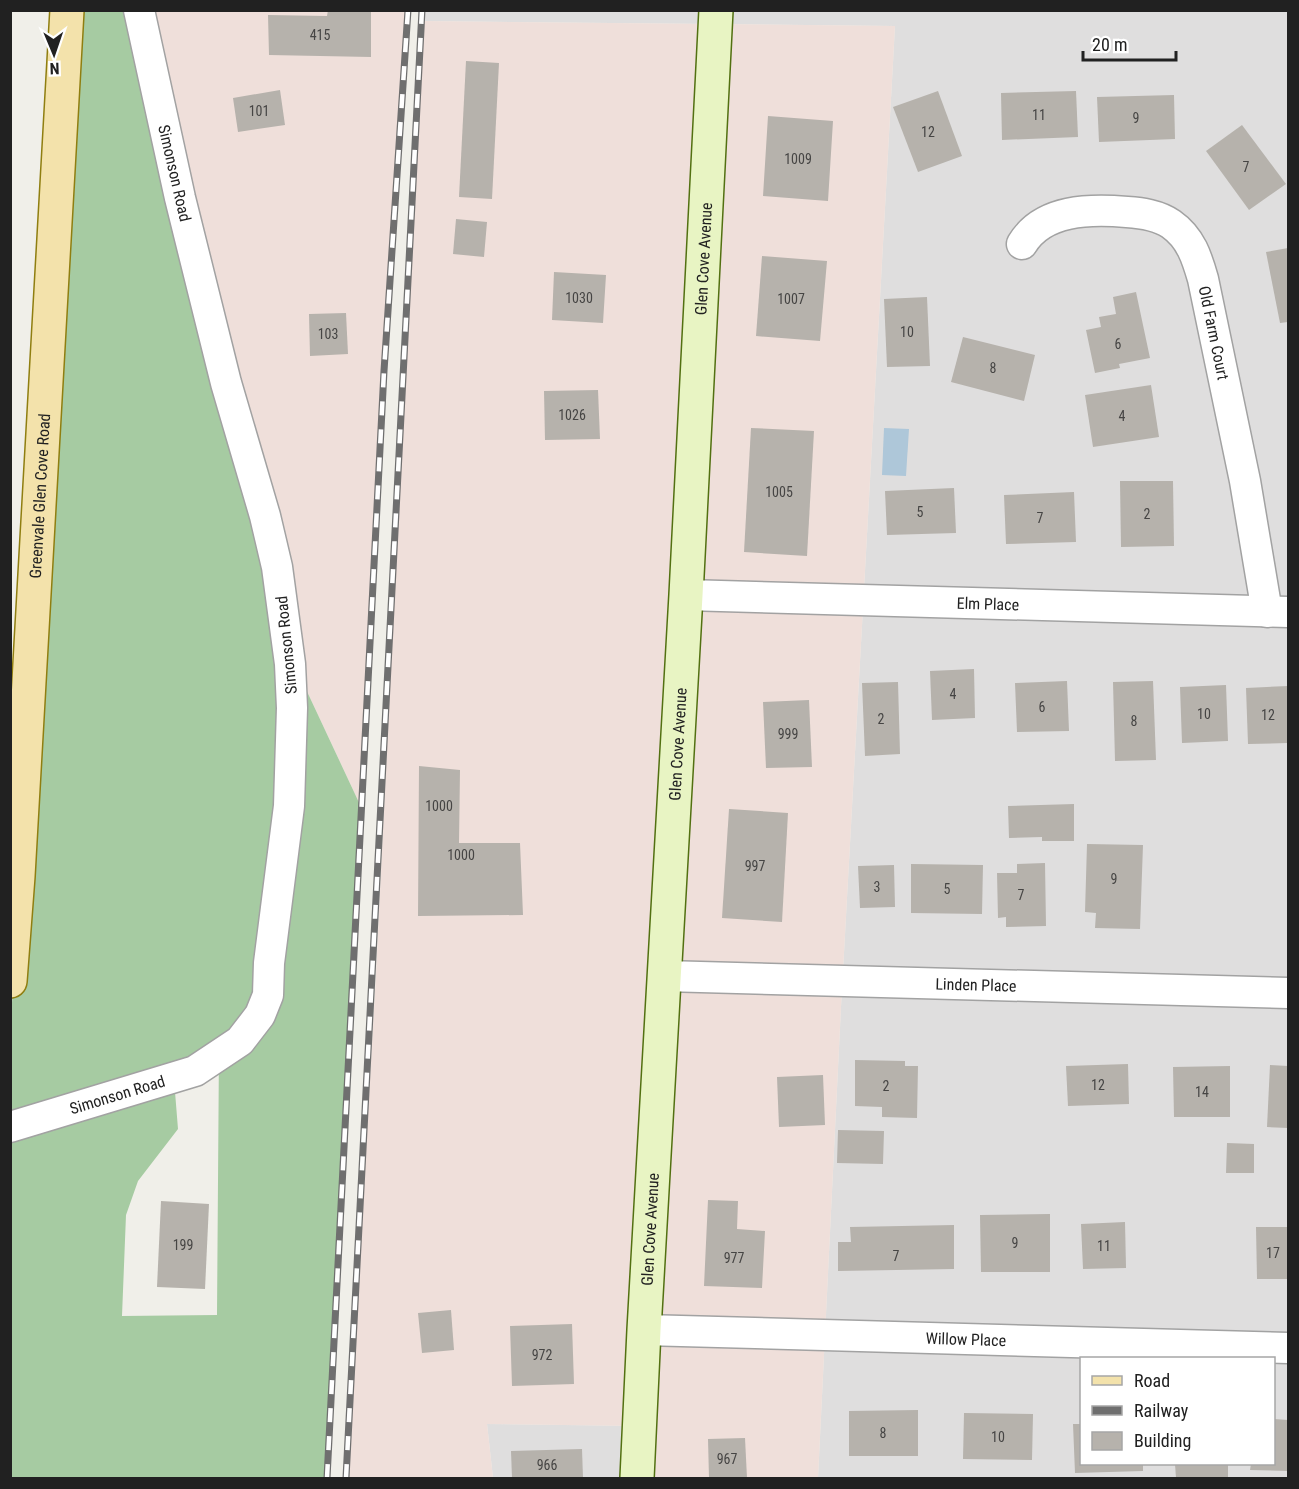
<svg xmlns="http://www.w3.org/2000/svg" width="1299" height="1489" font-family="'Roboto Condensed',sans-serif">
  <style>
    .residential { fill: #dfdede; fill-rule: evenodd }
    .commercial { fill: #efdfda }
    .forest { fill: #a6cba2; fill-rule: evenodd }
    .water { fill: #aec7d9 }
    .building { fill: #b6b2ac }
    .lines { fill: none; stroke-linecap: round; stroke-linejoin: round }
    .street-casing { stroke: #a2a2a2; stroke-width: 33 }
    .secondary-casing { stroke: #527011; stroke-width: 36 }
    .primary-casing { stroke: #8f7e10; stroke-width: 36 }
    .street { stroke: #fff; stroke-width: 30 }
    .secondary { stroke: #e8f4c3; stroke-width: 33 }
    .primary { stroke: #f3e2ab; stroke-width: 33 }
    .rail-casing { stroke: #6f6f6f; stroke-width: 7 }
    .rail { stroke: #fff; stroke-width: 4.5; stroke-dasharray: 14; stroke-linecap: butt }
    .labels { text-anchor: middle; stroke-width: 5; stroke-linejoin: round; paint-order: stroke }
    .number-label { font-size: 14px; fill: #464544 }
    .street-label { font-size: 16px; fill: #212121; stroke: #fff }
  </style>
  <rect width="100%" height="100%" fill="#f0efe9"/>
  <g class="residential">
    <path d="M422,10L1288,11V1478H818L841,1007L895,26L422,21ZM1082,1358H1274V1464H1082Z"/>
    <polygon points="487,1424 640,1426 637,1478 493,1478"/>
  </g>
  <g class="commercial">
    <polygon points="139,11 408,11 384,371 362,809 289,653"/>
    <polygon points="422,21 895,26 841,1007 818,1478 637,1478 639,1426 487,1424 493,1478 347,1478 376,974"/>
  </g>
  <path class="forest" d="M67,11H139L289,653L362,809L327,1478H11V1021ZM219,1047L217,1315L122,1316L126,1215L138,1181L178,1129L173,1067Z"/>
  <polygon class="water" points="884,428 909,429 906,476 882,475"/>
  <g class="building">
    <polygon points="328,10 371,10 371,57 269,55 268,15 327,16"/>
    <polygon points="466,61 499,63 492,199 459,197"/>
    <polygon points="280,90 285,125 238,132 233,98"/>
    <polygon points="938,91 962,156 918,172 893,107"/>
    <polygon points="1076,91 1078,137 1002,140 1001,93"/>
    <polygon points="1174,95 1175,139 1099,142 1097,97"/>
    <polygon points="768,116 833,121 828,201 763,196"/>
    <polygon points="1242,125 1286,184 1249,210 1206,151"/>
    <polygon points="456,219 487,222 484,257 453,254"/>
    <polygon points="1288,248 1288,322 1280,323 1266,252"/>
    <polygon points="762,256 827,261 820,341 756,336"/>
    <polygon points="554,272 606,275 603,323 552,320"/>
    <polygon points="1136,292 1150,358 1119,364 1120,368 1095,373 1086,330 1101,327 1099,317 1116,314 1113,297"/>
    <polygon points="927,297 930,366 887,367 884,299"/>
    <polygon points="346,313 348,354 310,356 309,314"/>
    <polygon points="963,337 1035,355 1024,401 951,382"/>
    <polygon points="1151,385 1159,437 1093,447 1085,395"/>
    <polygon points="598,390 600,439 545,440 544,391"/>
    <polygon points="751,428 814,431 807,556 744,552"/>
    <polygon points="1120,481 1173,481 1174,546 1121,547"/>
    <polygon points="954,488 956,533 887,535 885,491"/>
    <polygon points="1074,492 1076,542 1006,544 1004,495"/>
    <polygon points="974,669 975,718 932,720 930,671"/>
    <polygon points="1067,681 1069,731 1017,732 1015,683"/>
    <polygon points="1153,681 1156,760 1115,761 1113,682"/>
    <polygon points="898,682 900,754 865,756 862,683"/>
    <polygon points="1226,685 1228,741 1182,743 1180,687"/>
    <polygon points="1288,686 1288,743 1248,744 1246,688"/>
    <polygon points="809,700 812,767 766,768 763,702"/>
    <polygon points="419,766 460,770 459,843 520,843 523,915 418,916"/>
    <polygon points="1074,804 1074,841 1042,841 1042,837 1009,838 1008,806"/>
    <polygon points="729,809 788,813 782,922 722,918"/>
    <polygon points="1087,844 1143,845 1140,929 1095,928 1096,913 1085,912"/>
    <polygon points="1045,863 1046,926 1006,927 1006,917 998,918 997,873 1017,873 1017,864"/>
    <polygon points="911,864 983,865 982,914 911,913"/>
    <polygon points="894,865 895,907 860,908 858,866"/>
    <polygon points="855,1060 905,1061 905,1066 918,1066 917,1118 882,1117 882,1107 855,1106"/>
    <polygon points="1128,1064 1129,1104 1068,1106 1066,1066"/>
    <polygon points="1270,1065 1288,1066 1288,1128 1267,1127"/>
    <polygon points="1230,1066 1230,1117 1174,1117 1173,1067"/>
    <polygon points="823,1075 825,1125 779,1127 777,1077"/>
    <polygon points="838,1130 884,1131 883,1164 837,1163"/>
    <polygon points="1227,1143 1254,1144 1254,1173 1226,1173"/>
    <polygon points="708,1200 738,1201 737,1229 765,1231 762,1288 704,1286"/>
    <polygon points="161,1201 209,1204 205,1289 157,1287"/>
    <polygon points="1050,1214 1050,1272 981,1272 980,1215"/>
    <polygon points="1125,1222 1126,1268 1083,1269 1081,1224"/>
    <polygon points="954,1225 954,1269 838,1271 838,1242 851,1242 850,1227"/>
    <polygon points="1256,1227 1288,1227 1288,1279 1257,1279"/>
    <polygon points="451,1310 454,1350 422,1353 418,1313"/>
    <polygon points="572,1324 574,1384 512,1386 510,1326"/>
    <polygon points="918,1410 918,1456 849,1456 849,1411"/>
    <polygon points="964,1413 1033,1414 1032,1460 963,1459"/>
    <polygon points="1274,1419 1288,1420 1288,1471 1250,1470 1251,1464 1274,1464"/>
    <polygon points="1073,1424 1082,1424 1082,1464 1143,1464 1143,1471 1075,1473"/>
    <polygon points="745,1438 747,1478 709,1478 708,1439"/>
    <polygon points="582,1449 583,1478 512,1478 511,1451"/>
    <polygon points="1175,1464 1228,1464 1228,1478 1176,1478"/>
  </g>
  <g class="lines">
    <g class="street-casing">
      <g id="street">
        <path id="s1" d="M1022,244C1043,209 1090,209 1127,212C1142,213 1158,215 1171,224C1191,238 1197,258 1203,279L1245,481L1267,612"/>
        <path id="s2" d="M686,595L1288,612"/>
        <path id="s3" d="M664,976L1288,993"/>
        <path id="s4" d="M10,1127L195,1071L240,1041L260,1015L268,995L269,963L289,806L292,708L290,664L277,567L265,516L226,383L180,198L139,10"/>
        <path id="s5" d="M644,1330L1288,1348"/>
      </g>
    </g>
    <g class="secondary-casing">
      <g id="secondary">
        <path id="s6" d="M637,1478L644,1330L686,595L716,10"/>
      </g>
    </g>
    <g class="primary-casing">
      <g id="primary">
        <path id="s7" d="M10,981L18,876L67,10"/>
      </g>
    </g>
    <use href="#street" class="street"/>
    <use href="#secondary" class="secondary"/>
    <use href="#primary" class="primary"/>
    <g class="rail-casing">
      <g id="rail">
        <polyline points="327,1478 384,371 408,10"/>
        <polyline points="346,1478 422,10"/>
      </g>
    </g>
    <use href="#rail" class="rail"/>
  </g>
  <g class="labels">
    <g class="number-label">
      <text x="320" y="40">415</text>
      <text x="259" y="116">101</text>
      <text x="1039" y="120">11</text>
      <text x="1136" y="123">9</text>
      <text x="928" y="137">12</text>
      <text x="798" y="164">1009</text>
      <text x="1246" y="172">7</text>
      <text x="579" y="303">1030</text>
      <text x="791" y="304">1007</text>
      <text x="907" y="337">10</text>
      <text x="328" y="339">103</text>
      <text x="1118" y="349">6</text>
      <text x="993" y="373">8</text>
      <text x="572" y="420">1026</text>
      <text x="1122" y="421">4</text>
      <text x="779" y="497">1005</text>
      <text x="920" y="517">5</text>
      <text x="1147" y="519">2</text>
      <text x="1040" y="523">7</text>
      <text x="953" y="699">4</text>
      <text x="1042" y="712">6</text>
      <text x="1204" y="719">10</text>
      <text x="1268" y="720">12</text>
      <text x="881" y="724">2</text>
      <text x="1134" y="726">8</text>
      <text x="788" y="739">999</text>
      <text x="439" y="811">1000</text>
      <text x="461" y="860">1000</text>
      <text x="755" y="871">997</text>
      <text x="1114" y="884">9</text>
      <text x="877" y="892">3</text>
      <text x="947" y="894">5</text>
      <text x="1021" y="900">7</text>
      <text x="1098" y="1090">12</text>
      <text x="886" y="1091">2</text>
      <text x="1202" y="1097">14</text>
      <text x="1015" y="1248">9</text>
      <text x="183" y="1250">199</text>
      <text x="1104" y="1251">11</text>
      <text x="1273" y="1258">17</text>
      <text x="896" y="1261">7</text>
      <text x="734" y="1263">977</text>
      <text x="542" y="1360">972</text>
      <text x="883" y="1438">8</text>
      <text x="998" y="1442">10</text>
      <text x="727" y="1464">967</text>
      <text x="547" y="1470">966</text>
    </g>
    <g class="street-label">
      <text transform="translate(175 173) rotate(77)" y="6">Simonson Road</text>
      <text dy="6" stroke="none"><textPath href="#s6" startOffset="1221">Glen Cove Avenue</textPath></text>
      <text dy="6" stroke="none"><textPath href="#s1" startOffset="282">Old Farm Court</textPath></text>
      <text dy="6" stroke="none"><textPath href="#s7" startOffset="486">Greenvale Glen Cove Road</textPath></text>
      <text dy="6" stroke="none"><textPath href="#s2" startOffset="302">Elm Place</textPath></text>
      <text transform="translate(286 645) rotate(-96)" y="6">Simonson Road</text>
      <text dy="6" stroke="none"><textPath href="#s6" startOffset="735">Glen Cove Avenue</textPath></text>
      <text dy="6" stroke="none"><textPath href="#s3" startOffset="312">Linden Place</textPath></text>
      <text dy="6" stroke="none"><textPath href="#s4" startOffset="112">Simonson Road</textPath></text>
      <text dy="6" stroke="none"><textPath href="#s6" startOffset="249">Glen Cove Avenue</textPath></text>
      <text dy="6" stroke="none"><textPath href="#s5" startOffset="322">Willow Place</textPath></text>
    </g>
  </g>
  <rect width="1299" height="1489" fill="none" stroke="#212121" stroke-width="24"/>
  <rect x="1080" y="1357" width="195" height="108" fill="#ffffff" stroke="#a6a6a6" stroke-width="1.5"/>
  <rect x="1092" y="1376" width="30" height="9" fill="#f3e2ab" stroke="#a6a6a6" stroke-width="1.5"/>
  <text x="1134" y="1387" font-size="18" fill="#212121">Road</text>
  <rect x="1092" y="1406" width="30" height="9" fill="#6f6f6f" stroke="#a6a6a6" stroke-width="1.5"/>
  <text x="1134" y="1417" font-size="18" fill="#212121">Railway</text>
  <rect x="1092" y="1432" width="30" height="18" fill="#b6b2ac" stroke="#a6a6a6" stroke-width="1.5"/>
  <text x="1134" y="1447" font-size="18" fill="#212121">Building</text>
  <g transform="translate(54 54) rotate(178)" stroke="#ffffff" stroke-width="4.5" paint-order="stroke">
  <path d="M0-4.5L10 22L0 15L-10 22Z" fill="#212121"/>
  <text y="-9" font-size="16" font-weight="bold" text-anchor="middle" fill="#212121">N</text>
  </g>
  <path d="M1083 51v9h93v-9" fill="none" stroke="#212121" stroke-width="3"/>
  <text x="1092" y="51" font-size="18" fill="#212121" stroke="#ffffff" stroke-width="4.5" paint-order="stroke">20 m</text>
</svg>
